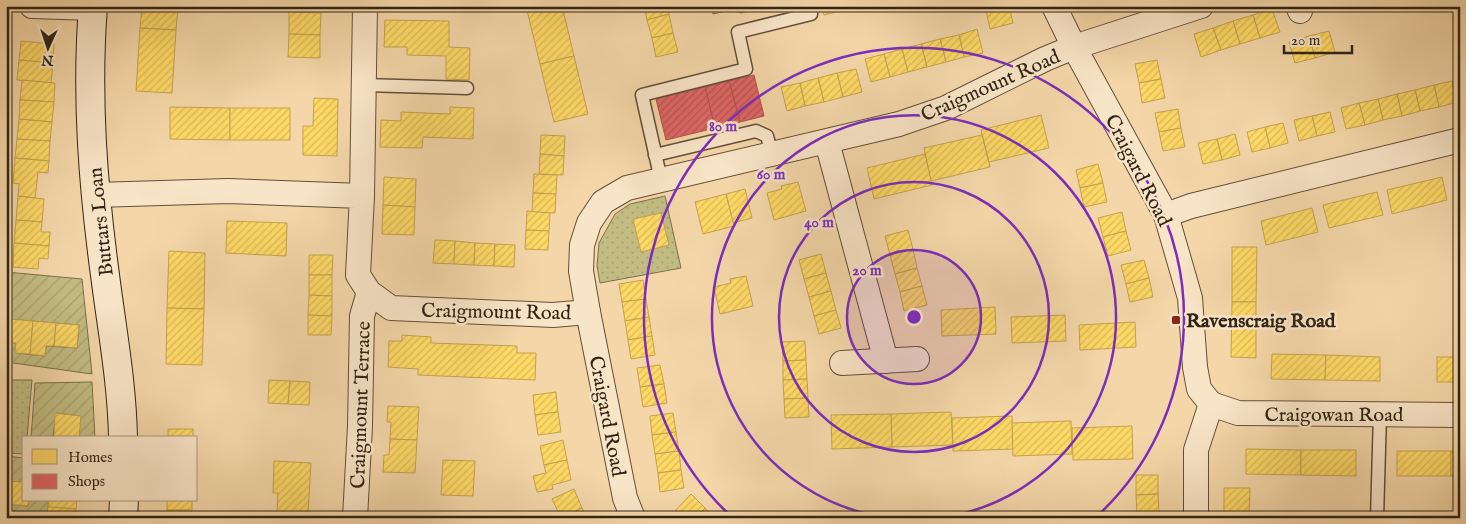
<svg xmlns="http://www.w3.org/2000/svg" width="1466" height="524" font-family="'IM FELL English',serif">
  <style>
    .grass { fill: url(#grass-dots); stroke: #7a704c }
    .garden { fill: url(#garden-furrows); stroke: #7a704c }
    .homes { fill: url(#homes-hatch); stroke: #c1a34e }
    .shops { fill: url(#shops-hatch); stroke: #ac524e }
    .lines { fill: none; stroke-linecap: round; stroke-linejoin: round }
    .lane-casing { stroke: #62503a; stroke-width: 15 }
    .street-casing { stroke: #62503a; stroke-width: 26 }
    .secondary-casing { stroke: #312415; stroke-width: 30 }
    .lane { stroke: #f8e4c6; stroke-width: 12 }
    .street { stroke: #f8e4c6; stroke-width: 24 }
    .secondary { stroke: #f8e4c6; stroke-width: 28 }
    .ring { fill: none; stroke: #7b2cbf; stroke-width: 2.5 }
    .poi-dot { fill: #8f2418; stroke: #f8e4c6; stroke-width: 2 }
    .labels { text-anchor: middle; stroke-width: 5; stroke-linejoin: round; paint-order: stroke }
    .street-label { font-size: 20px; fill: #312415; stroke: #f8e4c6 }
    .poi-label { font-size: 20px; font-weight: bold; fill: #312415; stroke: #f8e4c6; text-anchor: start }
    .centre { fill: #7b2cbf; stroke: #f8e4c6; stroke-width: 2.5 }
    .ring-label { font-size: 15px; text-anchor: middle; font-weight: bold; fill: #7b2cbf; stroke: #f8e4c6; stroke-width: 5; stroke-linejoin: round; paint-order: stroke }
  </style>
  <defs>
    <pattern id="grass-dots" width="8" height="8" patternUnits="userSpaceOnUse" patternTransform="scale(1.25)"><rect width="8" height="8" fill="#c2bc83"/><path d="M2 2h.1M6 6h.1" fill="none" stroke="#a7a170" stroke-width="1.8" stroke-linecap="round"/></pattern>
    <pattern id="garden-furrows" width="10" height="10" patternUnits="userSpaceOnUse" patternTransform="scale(1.25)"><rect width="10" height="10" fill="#c2bc83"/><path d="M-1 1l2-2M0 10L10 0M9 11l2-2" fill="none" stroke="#a7a170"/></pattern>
    <pattern id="homes-hatch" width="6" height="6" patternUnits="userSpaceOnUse" patternTransform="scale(1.25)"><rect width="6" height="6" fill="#ffd966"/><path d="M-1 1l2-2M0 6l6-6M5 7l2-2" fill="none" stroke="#dbba58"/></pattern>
    <pattern id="shops-hatch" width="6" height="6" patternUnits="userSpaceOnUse" patternTransform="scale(1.25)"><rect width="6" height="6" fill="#e06666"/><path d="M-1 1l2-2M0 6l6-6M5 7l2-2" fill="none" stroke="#b65453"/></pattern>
  </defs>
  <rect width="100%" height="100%" fill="#f4d6a8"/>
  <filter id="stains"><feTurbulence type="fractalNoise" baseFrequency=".004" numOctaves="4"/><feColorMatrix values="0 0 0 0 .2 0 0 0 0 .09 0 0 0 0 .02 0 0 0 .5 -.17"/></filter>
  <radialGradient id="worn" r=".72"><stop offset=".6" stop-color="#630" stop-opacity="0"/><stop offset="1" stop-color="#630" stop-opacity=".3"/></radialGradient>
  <g class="grass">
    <polygon points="711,6 767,6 741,13 731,10 713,14"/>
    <polygon points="665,196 681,268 600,283 597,266 599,243 615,214 630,204"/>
    <polygon points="6,380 32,380 27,438 24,438 24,454 6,453"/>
  </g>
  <g class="garden">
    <polygon points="6,272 82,279 92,374 6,362 6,342 16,343 16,353 45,356 46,346 77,348 79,325 6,319"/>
    <polygon points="92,382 95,438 79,438 80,416 56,413 53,438 31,438 35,383"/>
    <polygon points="6,456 24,458 24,482 6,481"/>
    <polygon points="29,500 49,500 47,518 6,518 6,504 28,506"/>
  </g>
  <g class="homes">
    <polygon points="142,6 178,6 176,30 140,28"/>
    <polygon points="290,6 321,6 321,13 289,12"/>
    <polygon points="526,6 562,6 574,56 540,64"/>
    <polygon points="644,6 667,6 669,14 647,20"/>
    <polygon points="822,6 840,6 841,11 824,15"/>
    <polygon points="1001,6 1009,6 1013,23 990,29 986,10"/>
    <polygon points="1272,9 1280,32 1260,38 1253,15"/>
    <polygon points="289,12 321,13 320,35 289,34"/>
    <polygon points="669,14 673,33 652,38 647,20"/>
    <polygon points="1253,15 1260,38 1240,44 1233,21"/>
    <polygon points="385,20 449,21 449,47 470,48 469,80 446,79 446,56 407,55 407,47 384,47"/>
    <polygon points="1233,21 1240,44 1221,50 1213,28"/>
    <polygon points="140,28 176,30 172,93 136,91"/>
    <polygon points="1213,28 1221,50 1201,57 1194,34"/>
    <polygon points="977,29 983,53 964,57 959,35"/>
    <polygon points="1329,31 1335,52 1315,58 1309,36"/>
    <polygon points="673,33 678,52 656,57 652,38"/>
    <polygon points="289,34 320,35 320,58 288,57"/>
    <polygon points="959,35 964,57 946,62 940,39"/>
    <polygon points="1309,36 1315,58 1295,63 1289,42"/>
    <polygon points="940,39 946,62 927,67 921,44"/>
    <polygon points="21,41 54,44 53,63 19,60"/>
    <polygon points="921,44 927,67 908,72 902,49"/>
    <polygon points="902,49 908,72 890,77 884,54"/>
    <polygon points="884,54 890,77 871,82 865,59"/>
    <polygon points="574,56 588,114 554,122 540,64"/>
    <polygon points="19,60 53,63 51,83 17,80"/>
    <polygon points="1157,60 1161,79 1139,83 1135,64"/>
    <polygon points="856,69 862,92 843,97 837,73"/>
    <polygon points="837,73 843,97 824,102 818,78"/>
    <polygon points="818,78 824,102 805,106 800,83"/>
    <polygon points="1161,79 1165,98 1142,103 1139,83"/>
    <polygon points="22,80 55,83 54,102 20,100"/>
    <polygon points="1452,81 1458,102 1439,107 1434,85"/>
    <polygon points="800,83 805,106 787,111 781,87"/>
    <polygon points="1434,85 1439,107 1420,111 1415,90"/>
    <polygon points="1415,90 1420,111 1402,116 1397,94"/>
    <polygon points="1397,94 1402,116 1383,120 1378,99"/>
    <polygon points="314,98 338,99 337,156 303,155 303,126 313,126"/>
    <polygon points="1378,99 1383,120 1365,125 1359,103"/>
    <polygon points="20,100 54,102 52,122 19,119"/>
    <polygon points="1359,103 1365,125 1346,129 1341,108"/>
    <polygon points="170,107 230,108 230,140 170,139"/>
    <polygon points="450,107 474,108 473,139 423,137 422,148 380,147 381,120 401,121 401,112 450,114"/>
    <rect x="230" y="108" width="60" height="32"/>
    <polygon points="1178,109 1181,128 1159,132 1155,113"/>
    <polygon points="1330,112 1335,132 1317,136 1312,116"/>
    <polygon points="1041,115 1049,148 989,162 981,130"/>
    <polygon points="1312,116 1317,136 1299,141 1294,120"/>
    <polygon points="19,119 52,122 50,141 17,139"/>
    <polygon points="1283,123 1288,143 1270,148 1265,127"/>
    <polygon points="1265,127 1270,148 1252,152 1247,132"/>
    <polygon points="1181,128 1185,147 1163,151 1159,132"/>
    <polygon points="1235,134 1240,155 1222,160 1217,139"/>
    <polygon points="541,135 565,136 564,156 540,154"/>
    <polygon points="982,135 990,167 931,181 924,148"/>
    <polygon points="17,139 50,141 49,161 15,158"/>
    <polygon points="1217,139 1222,160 1203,164 1198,143"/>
    <polygon points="540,154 564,156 563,175 539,174"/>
    <polygon points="925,154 932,185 874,199 867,168"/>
    <polygon points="15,158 49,161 48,173 38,172 35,198 18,196 19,184 13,183"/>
    <polygon points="1098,164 1103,183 1080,188 1076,170"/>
    <polygon points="534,174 557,175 556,194 533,193"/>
    <polygon points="384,177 416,179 415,207 383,205"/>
    <polygon points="1442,177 1447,200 1392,214 1387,190"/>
    <polygon points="798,182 806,211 774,220 767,193 782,189 781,186"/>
    <polygon points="1103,183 1107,202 1084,207 1080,188"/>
    <polygon points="745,189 752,218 733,223 726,194"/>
    <polygon points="1377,192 1383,215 1329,228 1323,205"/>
    <polygon points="533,193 556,194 555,213 532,212"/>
    <polygon points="726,194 734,226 703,234 695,202"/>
    <polygon points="18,196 44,199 42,222 16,220"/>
    <polygon points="383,205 415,207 414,235 382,234"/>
    <polygon points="1312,208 1318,232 1266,245 1261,221"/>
    <polygon points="527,211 550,213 549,231 526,230"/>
    <polygon points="1122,212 1126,231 1103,237 1098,218"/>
    <polygon points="661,213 669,245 641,252 633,219"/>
    <polygon points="16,220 42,222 41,232 50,232 49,246 14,243"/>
    <polygon points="227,221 287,223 286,256 226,253"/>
    <polygon points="526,230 549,231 548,250 525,249"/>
    <polygon points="908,230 913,249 890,255 885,236"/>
    <polygon points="1126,231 1131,250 1108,256 1103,237"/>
    <polygon points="435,240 455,241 454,264 433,263"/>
    <polygon points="455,241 475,243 474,265 454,264"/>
    <polygon points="14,243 49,246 48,259 39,258 38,269 13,267"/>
    <polygon points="475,243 495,244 494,266 474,265"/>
    <polygon points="495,244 515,245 514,267 494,266"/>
    <polygon points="1232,247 1257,247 1256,302 1232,302"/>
    <polygon points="913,249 917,268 895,274 890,255"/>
    <polygon points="169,251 205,253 204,309 167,308"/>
    <polygon points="821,254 826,273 804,279 799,260"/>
    <polygon points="309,255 333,255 332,275 309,275"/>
    <polygon points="1144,260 1149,278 1126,284 1121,265"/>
    <polygon points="917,268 922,286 900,292 895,274"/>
    <polygon points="826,273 831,291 809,297 804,279"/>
    <polygon points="309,275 332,275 332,296 309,295"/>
    <polygon points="746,276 753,306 720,314 714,287 731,283 730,279"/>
    <polygon points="1149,278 1153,297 1130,302 1126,284"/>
    <polygon points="643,280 646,299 622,302 619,284"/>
    <polygon points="922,286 927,305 904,311 900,292"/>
    <polygon points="831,291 836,310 814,316 809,297"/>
    <polygon points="309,295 332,296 332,316 308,315"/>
    <polygon points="646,299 649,317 625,321 622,302"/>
    <polygon points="1232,302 1256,302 1256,358 1231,357"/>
    <polygon points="995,307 996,334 942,336 941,310"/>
    <polygon points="167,308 204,309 202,365 166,364"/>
    <polygon points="836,310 841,328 819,334 814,316"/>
    <polygon points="308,315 332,316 331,335 308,335"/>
    <polygon points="1065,315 1066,341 1012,343 1011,317"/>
    <polygon points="649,317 652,336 628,340 625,321"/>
    <polygon points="6,319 10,319 8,342 6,342"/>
    <polygon points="10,319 33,321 30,354 15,353 16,343 8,342"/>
    <polygon points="33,321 56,323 54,346 46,346 45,356 30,354"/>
    <polygon points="1135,322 1136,347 1080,350 1079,325"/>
    <polygon points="56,323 79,325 77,348 54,346"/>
    <polygon points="402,335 431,337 431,343 517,346 517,353 536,353 535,380 418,375 418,369 388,367 389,341 402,341"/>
    <polygon points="652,336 655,355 631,359 628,340"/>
    <polygon points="805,341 806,360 783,361 782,342"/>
    <polygon points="1272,354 1326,355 1325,380 1271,379"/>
    <polygon points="1326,355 1380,357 1380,381 1325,380"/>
    <rect x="1437" y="357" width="23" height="25"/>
    <polygon points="806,360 807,379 783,380 783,361"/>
    <polygon points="660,365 664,384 640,387 637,368"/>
    <polygon points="807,379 808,398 784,399 783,380"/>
    <polygon points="269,380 290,381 288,404 268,403"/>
    <polygon points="290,381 310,382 309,405 288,404"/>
    <polygon points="664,384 667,403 643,407 640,387"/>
    <polygon points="556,392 558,412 535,415 533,395"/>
    <polygon points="808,398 809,417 785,418 784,399"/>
    <polygon points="388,406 419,407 417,440 390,439 391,422 387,422"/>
    <polygon points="558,412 561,432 538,435 535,415"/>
    <polygon points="951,412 953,445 892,447 891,414"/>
    <polygon points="55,413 81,416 79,438 54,437"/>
    <polygon points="673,413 676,432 652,435 650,416"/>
    <polygon points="891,414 892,447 832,449 831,415"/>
    <polygon points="1012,416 1013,449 953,451 952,418"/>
    <polygon points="1071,421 1072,454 1013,456 1012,423"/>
    <polygon points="1132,426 1133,459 1073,460 1072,428"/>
    <rect x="168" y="429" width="25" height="9"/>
    <polygon points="676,432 679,451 655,454 652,435"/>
    <polygon points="390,439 417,440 415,473 383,472 384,455 389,455"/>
    <polygon points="563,440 567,460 544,465 540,446"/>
    <polygon points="1246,449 1301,450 1301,475 1246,474"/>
    <polygon points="1301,450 1356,450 1356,476 1301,475"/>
    <polygon points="679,451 681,470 658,473 655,454"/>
    <rect x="1397" y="451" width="54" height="25"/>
    <polygon points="1451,451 1460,451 1460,477 1451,476"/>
    <polygon points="443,460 475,461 473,496 441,495"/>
    <polygon points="567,460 571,480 552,485 553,489 537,492 533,476 546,473 544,465"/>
    <polygon points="274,461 311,463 308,514 277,513 278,493 273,493"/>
    <polygon points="681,470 684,488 660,492 658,473"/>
    <polygon points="1136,475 1158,475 1158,494 1136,495"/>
    <polygon points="6,481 24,482 24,500 29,500 28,506 6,504"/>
    <polygon points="1224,488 1250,488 1249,518 1224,518"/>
    <polygon points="574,489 582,508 561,518 552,499"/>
    <polygon points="691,494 705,508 696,518 682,518 675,511"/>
    <polygon points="1158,494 1159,513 1137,514 1136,495"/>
    <polygon points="49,500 77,500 76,509 48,507"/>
    <rect x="167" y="500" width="25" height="10"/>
    <polygon points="48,507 76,509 76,518 47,518"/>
    <polygon points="582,508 587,518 561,518"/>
    <polygon points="705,508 715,518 696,518"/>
    <rect x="167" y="510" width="25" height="8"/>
    <polygon points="1159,513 1159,518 1137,518 1137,514"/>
  </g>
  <g class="shops">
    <polygon points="754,75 764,116 740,122 729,81"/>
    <polygon points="729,81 740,122 715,128 705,87"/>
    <polygon points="705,87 715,128 666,140 656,99"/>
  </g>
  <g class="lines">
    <g class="lane-casing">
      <g id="lane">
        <polyline points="364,85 467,88"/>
        <polyline points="655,155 756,131 767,136 772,154"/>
        <polyline points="661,180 642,95 746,69 738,32 811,14"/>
        <polyline points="1377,518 1380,414"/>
      </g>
    </g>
    <g class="street-casing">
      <g id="street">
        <polyline points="32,6 93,8"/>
        <polyline points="1054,6 1074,47 1166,215 1190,298 1195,367 1199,389 1211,404"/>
        <polyline points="1298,6 1300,11"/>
        <polyline points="827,142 886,361"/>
        <polyline points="95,195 228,191 362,196 358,275 369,292 391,308 553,315 588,312 581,271 582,245 589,223 603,202 627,188 899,124 946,108 1045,59 1074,47 1201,6"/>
        <polyline points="362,196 365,6"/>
        <polyline points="1166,215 1191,206 1460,140"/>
        <polyline points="588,312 625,498 633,518"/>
        <polyline points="842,363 917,359"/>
        <polyline points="1211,404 1238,413 1460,415"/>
        <polyline points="355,518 360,426 362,316 369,292"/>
        <polyline points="1196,518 1196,450 1211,404"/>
      </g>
    </g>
    <g class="secondary-casing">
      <g id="secondary">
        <path d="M93,6C86,97 93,186 105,275C112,330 122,383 123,438"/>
        <polyline points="123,518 124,500"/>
      </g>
    </g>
    <use href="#lane" class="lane"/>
    <use href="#street" class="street"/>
    <use href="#secondary" class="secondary"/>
  </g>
  <circle cx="914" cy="317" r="67" fill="#7b2cbf" fill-opacity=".12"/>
  <g class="ring">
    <circle cx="914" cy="317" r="67"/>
    <circle cx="914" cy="317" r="135"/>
    <path d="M891 518A202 202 0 1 1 937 518"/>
    <path d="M733 518A270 270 0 1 1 1095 518"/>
  </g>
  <rect class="poi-dot" x="1171" y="315" width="10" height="10" rx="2.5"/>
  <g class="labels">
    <g class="street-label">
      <text transform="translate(990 85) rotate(-24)" y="7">Craigmount Road</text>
      <text transform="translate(1139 170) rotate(63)" y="7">Craigard Road</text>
      <text transform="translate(100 222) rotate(-96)" y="7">Buttars Loan</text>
      <text transform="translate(496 311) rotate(1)" y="7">Craigmount Road</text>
      <text transform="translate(360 405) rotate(-88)" y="7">Craigmount Terrace</text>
      <text x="1334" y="421">Craigowan Road</text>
      <text transform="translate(608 416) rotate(79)" y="7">Craigard Road</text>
    </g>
    <g class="poi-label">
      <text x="1186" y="327">Ravenscraig Road</text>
    </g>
  </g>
  <circle cx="914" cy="317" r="8" class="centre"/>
  <g class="ring-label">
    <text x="723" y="131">80 m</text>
    <text x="771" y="179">60 m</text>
    <text x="819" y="227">40 m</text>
    <text x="867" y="275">20 m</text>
  </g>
  <rect width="1466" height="524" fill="none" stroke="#f4d6a8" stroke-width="25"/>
  <rect x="8" y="8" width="1451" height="509" fill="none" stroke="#312415" stroke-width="2.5"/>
  <rect x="12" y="12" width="1441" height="499" fill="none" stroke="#312415"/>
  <rect x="22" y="436" width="175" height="65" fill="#f8e4c6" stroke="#a8977f"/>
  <rect x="32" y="449" width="25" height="15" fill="#ffd966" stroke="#a8977f"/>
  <text x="68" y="462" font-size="15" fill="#312415">Homes</text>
  <rect x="32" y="474" width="25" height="15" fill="#e06666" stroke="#a8977f"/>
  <text x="68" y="486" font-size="15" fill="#312415">Shops</text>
  <g transform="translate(48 48) rotate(183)" stroke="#f8e4c6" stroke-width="4" paint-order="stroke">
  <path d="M0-4L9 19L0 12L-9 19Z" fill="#312415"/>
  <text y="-8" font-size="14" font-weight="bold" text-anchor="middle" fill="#312415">N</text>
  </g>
  <path d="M1284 45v8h68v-8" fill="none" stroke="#312415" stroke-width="2.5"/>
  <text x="1291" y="45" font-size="15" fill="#312415" stroke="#f8e4c6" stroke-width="4" paint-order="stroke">20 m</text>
  <rect width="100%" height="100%" filter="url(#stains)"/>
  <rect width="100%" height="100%" fill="url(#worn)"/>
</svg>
